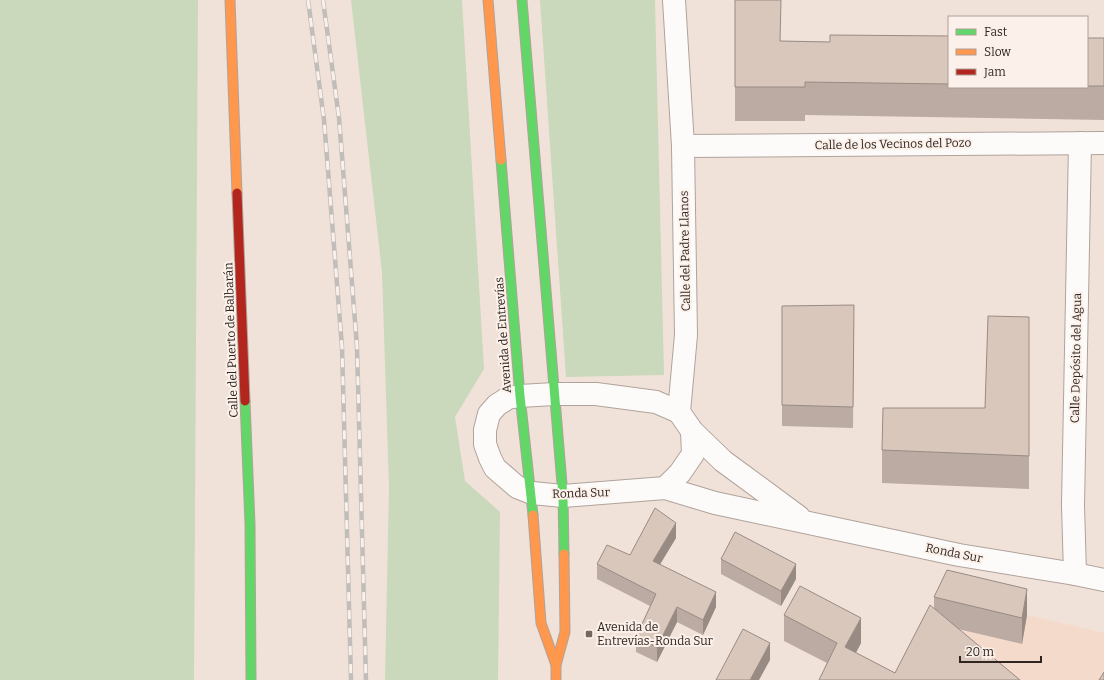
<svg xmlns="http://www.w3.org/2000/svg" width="1104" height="680" font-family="Bitter,serif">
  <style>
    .built { fill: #f4dacb }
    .green { fill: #cad8bb }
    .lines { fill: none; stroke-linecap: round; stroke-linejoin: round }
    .street-casing { stroke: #afa39c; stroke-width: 24 }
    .fast-casing { stroke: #afa39c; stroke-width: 11 }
    .slow-casing { stroke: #afa39c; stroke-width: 11 }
    .jam-casing { stroke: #afa39c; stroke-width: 11 }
    .street { stroke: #fdfbf9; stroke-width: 22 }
    .fast { stroke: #63d668; stroke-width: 9 }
    .slow { stroke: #ff974d; stroke-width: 9 }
    .jam { stroke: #b3261e; stroke-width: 9 }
    .rail-casing { stroke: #c0bdba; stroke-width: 4.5 }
    .rail { stroke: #fcf1ea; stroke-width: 3; stroke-dasharray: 9; stroke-linecap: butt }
    .wall { fill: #bbaba2 }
    .shaded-wall { fill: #988b84 }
    .building { fill: #d9c7bc; stroke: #988b84 }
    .poi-dot { fill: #746861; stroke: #fcf1ea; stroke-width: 1.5 }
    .labels { text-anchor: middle; stroke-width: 4; stroke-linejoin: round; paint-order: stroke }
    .street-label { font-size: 12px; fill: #302620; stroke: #fcf1ea }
    .poi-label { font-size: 12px; fill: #302620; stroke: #fcf1ea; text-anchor: start }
  </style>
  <rect width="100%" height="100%" fill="#f1e2d9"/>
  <polygon class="built" points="947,596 1104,633 1104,680 904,680"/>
  <g class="green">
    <polygon points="0,0 198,0 194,680 0,680"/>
    <polygon points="351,0 462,0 484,369 455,417 465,481 500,512 498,680 385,680 389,487 382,272"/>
    <polygon points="540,0 655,0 664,375 566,377"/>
  </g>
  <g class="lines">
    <g class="street-casing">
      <g id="street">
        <polyline points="674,0 683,146 686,335 679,412 692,431 723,461 799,517"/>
        <polyline points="683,146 1104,143"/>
        <polyline points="679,412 656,402 596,394 554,394 520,396 508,398 497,405 489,414 485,430 485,444 490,458 495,468 517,487 532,493 563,496 665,488 715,503 959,555 1075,574 1104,580"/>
        <polyline points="665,488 680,473 693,454 692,431"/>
        <polyline points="1075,574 1073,505 1080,143"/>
      </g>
    </g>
    <g class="fast-casing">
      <g id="fast">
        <polyline points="522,0 563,496 564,554"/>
        <polyline points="501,160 520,396 533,515"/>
        <polyline points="245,401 250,524 251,680"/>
      </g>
    </g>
    <g class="slow-casing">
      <g id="slow">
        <polyline points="230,0 237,193"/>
        <polyline points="488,0 501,160"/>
        <polyline points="533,515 541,623 556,665"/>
        <polyline points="556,680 556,665 565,632 564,554"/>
      </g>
    </g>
    <g class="jam-casing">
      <polyline id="jam" points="237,193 245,401"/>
    </g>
    <use href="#street" class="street"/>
    <use href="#fast" class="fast"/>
    <use href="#slow" class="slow"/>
    <use href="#jam" class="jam"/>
    <g class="rail-casing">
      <g id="rail">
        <polyline points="308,0 324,120 342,347 351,680"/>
        <polyline points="323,0 339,118 357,347 366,680"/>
      </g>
    </g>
    <use href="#rail" class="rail"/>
  </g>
  <g class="wall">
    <polygon points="735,0 781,41 830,42 949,36 949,87 1087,87 1087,38 1104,38 1104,120 805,115 805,121 735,121"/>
    <polygon points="782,306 854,326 853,428 782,426"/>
    <polygon points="1029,317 1029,489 882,483 882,450 985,408"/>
    <polygon points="676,538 660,564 716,607 703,635 677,622 657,662 636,652 636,637 650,606 597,579 597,564 630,555"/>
    <polygon points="721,559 796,579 781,606 721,574"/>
    <polygon points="934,597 1027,615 1022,644 958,629 1020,680 819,680 827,663 784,641 784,615 861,643 856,653 895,673 934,609"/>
  </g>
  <g class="shaded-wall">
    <polygon points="676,523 676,538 653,576 653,561"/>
    <polygon points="796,564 796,579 781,606 781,591"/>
    <polygon points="1027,589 1027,615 1022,644 1022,618"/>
    <polygon points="716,592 716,607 703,635 703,620"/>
    <polygon points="677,607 677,622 657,662 657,647"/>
    <polygon points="861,618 861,643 845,673 845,647"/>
    <polygon points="770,643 770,660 759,680 750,680"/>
  </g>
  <g class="building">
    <polygon points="735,0 781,0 780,41 830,42 830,35 949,36 949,84 805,82 805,87 735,87"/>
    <rect x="1087" y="38" width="17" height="48"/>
    <polygon points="854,305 853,407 782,405 782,306"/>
    <polygon points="988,316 1029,317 1029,456 882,450 883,408 985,408"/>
    <polygon points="655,508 676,523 653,561 716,592 703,620 677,607 657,647 636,637 656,594 597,564 607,545 630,555"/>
    <polygon points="735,532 796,564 781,591 721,559"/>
    <polygon points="947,570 1027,589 1022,618 934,597"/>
    <polygon points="800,586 861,618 845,647 895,673 930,605 1020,680 819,680 837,643 784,615"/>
    <polygon points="743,629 770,643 750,680 716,680"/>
    <polygon points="1104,672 1104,680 1099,680"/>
  </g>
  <rect class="poi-dot" x="585" y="630" width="8" height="8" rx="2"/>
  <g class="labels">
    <g class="street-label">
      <text transform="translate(893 144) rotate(-1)" y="4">Calle de los Vecinos del Pozo</text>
      <text transform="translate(685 251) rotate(-91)" y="4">Calle del Padre Llanos</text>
      <text transform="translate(503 335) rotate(-94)" y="4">Avenida de Entrevías</text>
      <text transform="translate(231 340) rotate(-92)" y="4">Calle del Puerto de Balbarán</text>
      <text transform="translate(1076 358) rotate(-89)" y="4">Calle Depósito del Agua</text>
      <text transform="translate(581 493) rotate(-2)" y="4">Ronda Sur</text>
      <text transform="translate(954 553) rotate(11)" y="4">Ronda Sur</text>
    </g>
    <g class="poi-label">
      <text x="597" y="631">Avenida de<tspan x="597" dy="14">Entrevías-Ronda Sur</tspan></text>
    </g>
  </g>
  <rect x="948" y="16" width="140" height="72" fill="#fcf1ea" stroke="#aaa099"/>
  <rect x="956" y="29" width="20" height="6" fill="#63d668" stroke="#aaa099"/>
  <text x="984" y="36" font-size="12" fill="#302620">Fast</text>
  <rect x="956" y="49" width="20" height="6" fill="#ff974d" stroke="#aaa099"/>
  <text x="984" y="56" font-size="12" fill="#302620">Slow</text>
  <rect x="956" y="69" width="20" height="6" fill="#b3261e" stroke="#aaa099"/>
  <text x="984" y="76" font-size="12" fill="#302620">Jam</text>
  <path d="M960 656v6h81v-6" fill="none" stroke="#302620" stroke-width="2"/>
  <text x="966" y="656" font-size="12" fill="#302620" stroke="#fcf1ea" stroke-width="3" paint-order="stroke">20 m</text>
</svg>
